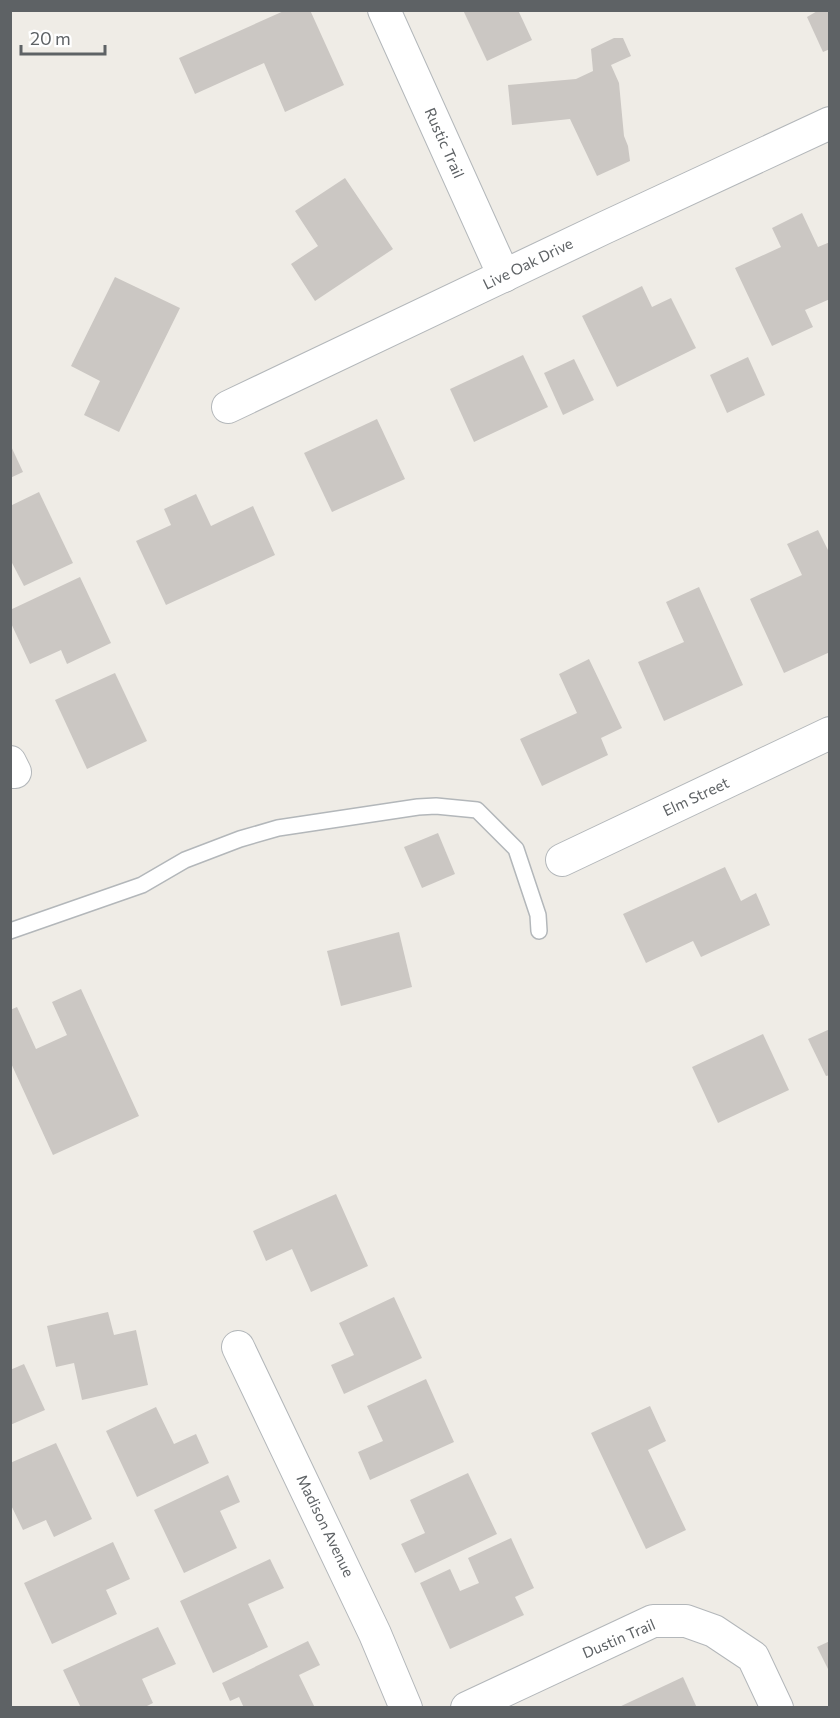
<svg xmlns="http://www.w3.org/2000/svg" width="840" height="1718" font-family="Commissioner,sans-serif">
  <style>
    .building { fill: #cbc7c3 }
    .lines { fill: none; stroke-linecap: round; stroke-linejoin: round }
    .lane-casing { stroke: #b3b7ba; stroke-width: 18 }
    .street-casing { stroke: #b3b7ba; stroke-width: 34 }
    .lane { stroke: #fff; stroke-width: 15 }
    .street { stroke: #fff; stroke-width: 32 }
    .labels { text-anchor: middle; stroke-width: 6; stroke-linejoin: round; paint-order: stroke }
    .street-label { font-size: 15px; fill: #5e6265; stroke: #fff }
  </style>
  <rect width="100%" height="100%" fill="#efece6"/>
  <g class="building">
    <polygon points="286,10 310,10 344,85 285,112 264,63 195,94 179,58"/>
    <polygon points="463,10 518,10 532,40 487,61"/>
    <polygon points="819,10 830,10 830,49 823,52 807,17"/>
    <polygon points="614,38 623,38 631,56 611,65 619,83 624,136 628,146 630,161 597,176 570,119 512,125 508,85 576,79 593,71 591,49"/>
    <polygon points="345,178 393,249 315,301 291,264 318,246 295,211"/>
    <polygon points="802,213 818,247 830,242 830,299 805,310 813,327 772,346 735,268 781,247 772,228"/>
    <polygon points="115,277 180,308 119,432 84,415 100,381 71,366"/>
    <polygon points="642,286 652,307 671,298 696,348 617,387 582,316"/>
    <polygon points="523,355 548,407 474,442 450,389"/>
    <polygon points="748,357 765,395 727,413 710,375"/>
    <polygon points="574,359 594,400 563,415 544,373"/>
    <polygon points="377,419 405,479 332,512 304,453"/>
    <polygon points="10,444 23,472 10,478"/>
    <polygon points="39,492 73,563 24,586 10,559 10,506"/>
    <polygon points="196,494 211,526 253,506 275,555 166,605 136,541 171,525 164,509"/>
    <polygon points="818,530 830,554 830,652 784,673 750,599 802,575 787,544"/>
    <polygon points="80,577 111,643 67,664 61,650 30,664 10,621 10,610"/>
    <polygon points="699,587 743,685 664,721 638,662 684,642 666,602"/>
    <polygon points="589,659 622,728 601,738 608,755 542,786 520,739 577,713 559,674"/>
    <polygon points="115,673 147,741 87,769 55,700"/>
    <polygon points="438,833 455,874 422,888 404,847"/>
    <polygon points="725,867 741,901 756,893 770,925 701,957 693,941 646,963 623,914"/>
    <polygon points="399,932 412,987 341,1006 327,951"/>
    <polygon points="81,989 139,1116 53,1155 10,1061 10,1010 17,1007 36,1049 67,1035 52,1002"/>
    <polygon points="830,1029 830,1075 826,1076 808,1039"/>
    <polygon points="763,1034 789,1090 718,1123 692,1067"/>
    <polygon points="336,1194 368,1266 311,1292 292,1249 266,1261 253,1231"/>
    <polygon points="394,1297 422,1358 344,1394 331,1365 354,1355 339,1323"/>
    <polygon points="108,1312 114,1335 136,1330 148,1385 82,1400 74,1363 56,1367 47,1326"/>
    <polygon points="24,1364 45,1410 10,1425 10,1370"/>
    <polygon points="426,1379 454,1442 370,1480 358,1452 383,1441 367,1406"/>
    <polygon points="650,1406 666,1441 648,1450 686,1530 646,1549 591,1433"/>
    <polygon points="156,1407 174,1444 196,1434 209,1463 137,1497 106,1431"/>
    <polygon points="56,1443 92,1519 54,1537 46,1520 23,1530 10,1503 10,1463"/>
    <polygon points="468,1473 497,1534 415,1573 401,1544 425,1533 410,1500"/>
    <polygon points="228,1475 240,1502 220,1511 237,1548 184,1573 154,1510"/>
    <polygon points="511,1538 534,1588 515,1597 524,1615 450,1649 420,1583 450,1569 460,1591 479,1583 468,1558"/>
    <polygon points="113,1542 130,1579 106,1590 117,1614 52,1644 24,1583"/>
    <polygon points="270,1559 284,1588 248,1604 268,1647 213,1673 180,1601"/>
    <polygon points="158,1627 176,1664 142,1679 153,1703 143,1708 81,1708 63,1670"/>
    <polygon points="308,1641 320,1665 299,1675 315,1708 244,1708 239,1697 230,1701 222,1683"/>
    <polygon points="830,1641 830,1673 817,1647"/>
    <polygon points="683,1677 697,1708 617,1708"/>
  </g>
  <g class="lines">
    <g class="lane-casing">
      <polyline id="lane" points="10,931 142,885 185,860 240,839 278,828 418,807 436,806 477,810 516,849 538,915 539,931"/>
    </g>
    <g class="street-casing">
      <g id="street">
        <polyline points="384,10 504,276"/>
        <polyline points="228,407 604,228 830,123"/>
        <polyline points="10,762 15,772"/>
        <polyline points="562,860 830,733"/>
        <polyline points="238,1347 375,1634 406,1708"/>
        <polyline points="467,1708 653,1621 686,1621 714,1631 753,1657 777,1708"/>
      </g>
    </g>
    <use href="#lane" class="lane"/>
    <use href="#street" class="street"/>
  </g>
  <g class="labels">
    <g class="street-label">
      <text transform="translate(444 143) rotate(66)" y="5">Rustic Trail</text>
      <text transform="translate(528 264) rotate(-26)" y="5">Live Oak Drive</text>
      <text transform="translate(696 797) rotate(-25)" y="5">Elm Street</text>
      <text transform="translate(325 1526) rotate(64)" y="5">Madison Avenue</text>
      <text transform="translate(619 1639) rotate(-23)" y="5">Dustin Trail</text>
    </g>
  </g>
  <rect width="840" height="1718" fill="none" stroke="#5e6265" stroke-width="24"/>
  <path d="M21 45v9h84v-9" fill="none" stroke="#5e6265" stroke-width="3"/>
  <text x="30" y="45" font-size="18" fill="#5e6265" stroke="#ffffff" stroke-width="4.5" paint-order="stroke">20 m</text>
</svg>
